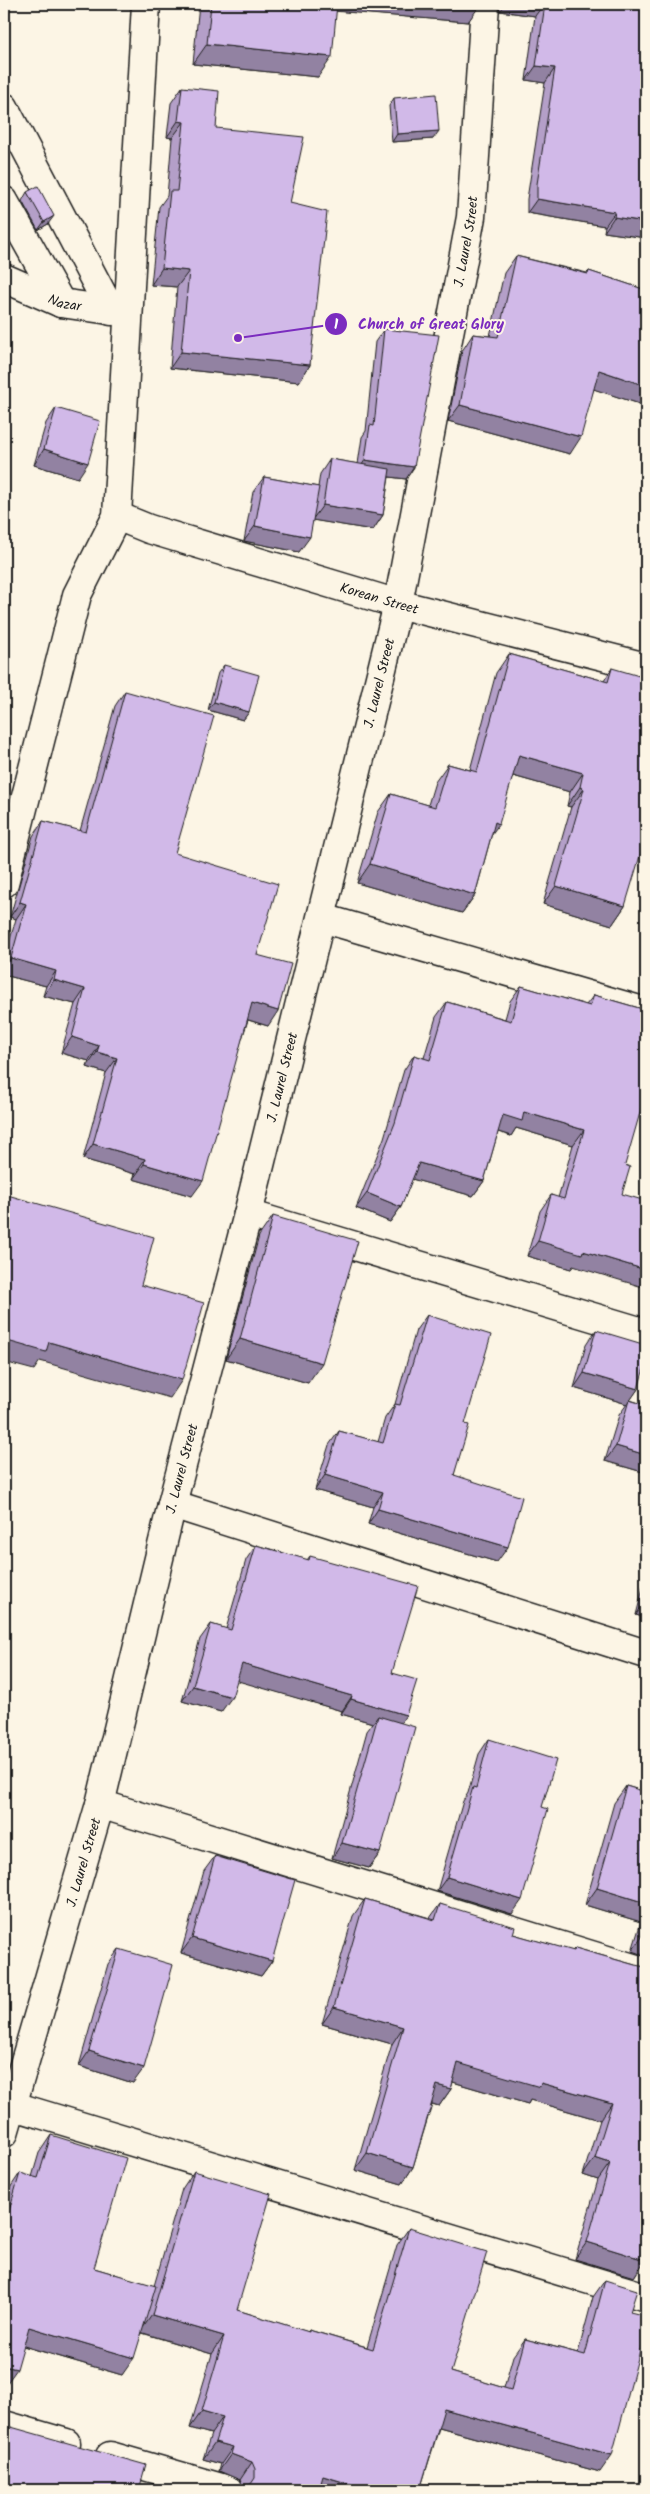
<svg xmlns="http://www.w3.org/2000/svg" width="650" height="2494" font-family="Kalam,sans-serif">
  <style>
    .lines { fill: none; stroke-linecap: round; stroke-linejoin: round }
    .street-casing { stroke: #1c1c1c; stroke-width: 31 }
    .street { stroke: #fcf5e5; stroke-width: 28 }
    .wall { fill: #b49fc8; stroke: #1c1c1c }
    .shaded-wall { fill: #9282a2; stroke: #1c1c1c }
    .building { fill: #d1b9e8; stroke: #1c1c1c }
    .labels { text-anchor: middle; stroke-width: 4; stroke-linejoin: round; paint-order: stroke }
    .street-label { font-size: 14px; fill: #1c1c1c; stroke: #fcf5e5 }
    .leader { fill: none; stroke: #7b2cbf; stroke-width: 2 }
    .callout-dot { fill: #7b2cbf; stroke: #fcf5e5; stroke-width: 2 }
    .mark-label { font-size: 15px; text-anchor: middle; font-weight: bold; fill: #fff }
    .callout-label { font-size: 15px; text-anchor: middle; font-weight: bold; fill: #7b2cbf; stroke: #fcf5e5; stroke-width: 4; stroke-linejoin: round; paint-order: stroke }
  </style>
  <rect width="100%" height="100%" fill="#fcf5e5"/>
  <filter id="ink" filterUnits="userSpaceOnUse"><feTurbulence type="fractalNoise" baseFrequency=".02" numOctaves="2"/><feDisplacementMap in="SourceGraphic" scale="10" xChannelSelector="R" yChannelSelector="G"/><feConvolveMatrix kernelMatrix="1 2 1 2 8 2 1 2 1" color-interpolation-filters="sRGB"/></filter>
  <g filter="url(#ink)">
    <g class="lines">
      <g class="street-casing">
        <g id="street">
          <polyline points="4,107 111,311"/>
          <polyline points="4,201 61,303"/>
          <path id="s1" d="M4,278L61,303L123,312"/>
          <path id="s2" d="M117,516L149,529L398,604L646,667"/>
          <polyline points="4,883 77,595 117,516 146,4"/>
          <polyline points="322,918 646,1012"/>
          <polyline points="248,1214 646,1333"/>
          <polyline points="172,1504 646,1654"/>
          <polyline points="100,1804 646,1972"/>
          <polyline points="4,2103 646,2297"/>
          <path id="s3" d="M4,2133L100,1804L172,1504L248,1214L398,604L471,217L485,4"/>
          <polyline points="4,2425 66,2443"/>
          <polyline points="110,2456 228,2490"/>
        </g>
      </g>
      <use href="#street" class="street"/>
    </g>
    <g class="wall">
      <polygon points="199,4 479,4 468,22 336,11 318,77 193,64"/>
      <polygon points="499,4 646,4 646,238 604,232 605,226 527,213 527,199 545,83 526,80 535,16 500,11"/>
      <polygon points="182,87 216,128 290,203 310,365 299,382 170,368 177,287 151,285 159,207 167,196 172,138 167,137 171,103"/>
      <polygon points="394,98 433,139 392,142 389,106"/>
      <polygon points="27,192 48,224 38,230 22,201"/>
      <polygon points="516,256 587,273 589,271 646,290 646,406 594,389 570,454 448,421 462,351 473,334 490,336 504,273"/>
      <polygon points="384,329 414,467 406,479 389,477 383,515 373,530 313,520 299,552 244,541 253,492 264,477 318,487 320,474 330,459 358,464 362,437 366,431 375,342"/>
      <polygon points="56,408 78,478 34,465 46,423"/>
      <polygon points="509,654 604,681 612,668 625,906 612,925 543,904 571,807 567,806 570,792 513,776 492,833 475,895 462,913 357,883 378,812 391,794 428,805 435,782 448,764 470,770 496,673"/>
      <polygon points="224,665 249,712 243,720 208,710 218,673"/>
      <polygon points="125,691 175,853 257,955 268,1026 248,1020 192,1196 133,1179 135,1174 83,1159 106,1073 87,1067 89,1061 61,1053 75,1004 43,996 46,986 4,975 4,960 16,919 10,917 33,836 43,821 80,831 115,706"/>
      <polygon points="521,986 586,1005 594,995 646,1010 646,1106 642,1105 573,1266 571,1269 527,1256 540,1211 551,1195 558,1198 573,1145 516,1128 511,1136 498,1132 484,1181 473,1196 412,1179 401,1207 390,1222 356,1208 384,1138 404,1070 414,1055 424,1058 436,1017 447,1002 505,1019 510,1001"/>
      <polygon points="273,1216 308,1383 226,1359 259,1236"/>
      <polygon points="427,1315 465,1424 454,1475 497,1562 368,1524 373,1507 315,1490 329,1445 339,1431 378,1442 385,1418 395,1404 416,1330"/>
      <polygon points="596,1330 638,1389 630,1400 646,1405 646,1473 605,1461 619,1415 627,1404 574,1388 586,1345"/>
      <polygon points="256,1545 307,1560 310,1556 392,1673 401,1723 380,1853 369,1868 332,1858 367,1731 373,1723 341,1714 342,1711 237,1680 221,1712 182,1701 200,1639 211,1624 226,1629 246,1560"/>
      <polygon points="646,1576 646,1618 636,1615"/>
      <polygon points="489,1739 542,1807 512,1914 437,1891 463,1801 468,1793 479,1754"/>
      <polygon points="626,1786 646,1792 646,1956 632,1951 641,1922 585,1905 614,1803"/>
      <polygon points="215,1856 272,1961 261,1976 181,1953 204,1871"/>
      <polygon points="365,1899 430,1918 440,1904 513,1934 572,1951 575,1948 635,1965 645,2260 634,2277 575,2259 598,2180 583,2175 600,2120 530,2100 528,2104 453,2082 451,2089 439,2106 432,2104 413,2167 402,2184 355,2170 392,2044 322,2024 353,1916"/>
      <polygon points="119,1949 133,2083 79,2066 108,1964"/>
      <polygon points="51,2135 94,2268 154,2286 182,2189 194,2171 237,2310 308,2332 309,2330 367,2347 397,2245 409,2228 451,2372 504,2388 513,2356 525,2339 578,2353 593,2297 605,2280 630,2312 600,2472 439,2428 420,2490 218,2490 223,2484 243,2488 243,2487 240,2480 219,2471 221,2464 203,2459 211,2434 190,2428 212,2354 142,2333 122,2375 23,2346 4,2387 4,2205 8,2191 20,2173 32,2177 39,2153"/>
    </g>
    <g class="shaded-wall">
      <polygon points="338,4 427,4 478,8 468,22 333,11"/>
      <polygon points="506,4 544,4 535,16 500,11"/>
      <polygon points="207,44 332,57 318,77 193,64"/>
      <polygon points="536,66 555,68 545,83 526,80"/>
      <polygon points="178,121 184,122 172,138 167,137"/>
      <polygon points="439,131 433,139 392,142 397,134"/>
      <polygon points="537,199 615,212 605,226 527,213"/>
      <polygon points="54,216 48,224 38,230 44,222"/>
      <polygon points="614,217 646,222 646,238 604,232"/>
      <polygon points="162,268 189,271 177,287 151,285"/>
      <polygon points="181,352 310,365 299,382 170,368"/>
      <polygon points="599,370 646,386 646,406 587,387"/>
      <polygon points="460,405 581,437 570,454 448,421"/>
      <polygon points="44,449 88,463 78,478 34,465"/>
      <polygon points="365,460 414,467 406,479 357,473"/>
      <polygon points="323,505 383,515 373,530 312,520"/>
      <polygon points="255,526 310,537 299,552 244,541"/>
      <polygon points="214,702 249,712 243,720 208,710"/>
      <polygon points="519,755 583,773 570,792 506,774"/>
      <polygon points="580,787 584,789 571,807 567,806"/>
      <polygon points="495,822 499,824 486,842"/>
      <polygon points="370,864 475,895 462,913 357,883"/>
      <polygon points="556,886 625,906 612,925 543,904"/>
      <polygon points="20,902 26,904 16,919 10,917"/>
      <polygon points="11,958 56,971 46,986 4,975 4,968"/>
      <polygon points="54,980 85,989 75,1004 43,996"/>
      <polygon points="252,1003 278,1011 268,1026 242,1018"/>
      <polygon points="72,1037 99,1046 89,1061 61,1053"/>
      <polygon points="97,1052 117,1058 106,1073 87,1067"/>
      <polygon points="646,1089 646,1106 637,1103"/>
      <polygon points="524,1112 584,1130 573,1145 516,1128 511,1136 492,1130 503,1115"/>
      <polygon points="93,1144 145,1159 135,1174 83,1159"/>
      <polygon points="419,1163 484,1181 473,1196 408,1178"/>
      <polygon points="144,1164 203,1181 192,1196 133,1179"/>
      <polygon points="367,1193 401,1207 390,1222 356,1208"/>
      <polygon points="538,1241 583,1251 646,1270 646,1288 573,1266 571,1269 527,1256"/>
      <polygon points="240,1339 322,1363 308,1383 226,1359"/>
      <polygon points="4,1340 49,1342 182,1380 170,1398 40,1361 34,1370 4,1362"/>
      <polygon points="584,1373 638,1389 629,1402 629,1400 627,1404 574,1388"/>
      <polygon points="616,1446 646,1455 646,1473 605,1461"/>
      <polygon points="325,1475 383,1492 373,1507 315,1490"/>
      <polygon points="378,1509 508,1547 497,1562 368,1524"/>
      <polygon points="646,1600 646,1618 636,1615"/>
      <polygon points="242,1664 352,1696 342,1711 231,1679"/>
      <polygon points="193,1686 232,1697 221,1712 182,1701"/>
      <polygon points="351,1699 406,1715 396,1730 378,1716 373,1723 341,1714"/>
      <polygon points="342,1843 380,1853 369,1868 332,1858"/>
      <polygon points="447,1877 522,1900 512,1914 437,1891"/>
      <polygon points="597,1888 646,1903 646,1914 641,1922 585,1905"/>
      <polygon points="644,1934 646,1935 646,1956 632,1951"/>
      <polygon points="192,1938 272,1961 261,1976 181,1953"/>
      <polygon points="334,2007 403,2027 392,2044 322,2024"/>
      <polygon points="89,2051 144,2068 133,2083 79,2066"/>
      <polygon points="458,2063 541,2083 612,2103 600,2120 530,2100 528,2104 446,2080"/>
      <polygon points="437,2085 451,2089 439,2106 426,2102"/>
      <polygon points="367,2153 413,2167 402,2184 355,2170"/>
      <polygon points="595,2158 610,2163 598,2180 583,2175"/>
      <polygon points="587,2242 645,2260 634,2277 575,2259"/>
      <polygon points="152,2315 224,2336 212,2354 140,2332"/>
      <polygon points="29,2327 134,2358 122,2375 17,2344"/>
      <polygon points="4,2366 17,2369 4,2387"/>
      <polygon points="444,2409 612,2455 600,2472 432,2426"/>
      <polygon points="202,2411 223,2417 211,2434 190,2428"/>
      <polygon points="215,2442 233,2447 221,2464 203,2459"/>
      <polygon points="231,2454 252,2462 240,2480 219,2471"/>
      <polygon points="323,2476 371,2490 313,2490"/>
    </g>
    <g class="building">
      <polygon points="211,4 337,4 332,57 207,44"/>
      <polygon points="427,4 479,4 478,8"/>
      <polygon points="545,4 646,4 646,222 614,217 615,212 537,199 537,184 555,68 536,66"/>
      <polygon points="182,87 219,91 216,128 304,137 290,203 327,212 310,365 181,352 189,271 162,268 170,191 177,191 184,122 178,121"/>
      <polygon points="436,94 439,131 397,134 394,98"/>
      <polygon points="38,186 54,216 44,222 27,192"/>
      <polygon points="516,256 588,274 589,271 646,290 646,386 599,370 581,437 460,405 473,334 498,337"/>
      <polygon points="384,329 439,335 414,467 365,460 370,425 374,426"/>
      <polygon points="56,408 100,421 88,463 44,449"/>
      <polygon points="330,459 390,469 383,515 323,505"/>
      <polygon points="264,477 319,487 310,537 255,526"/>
      <polygon points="509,654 608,682 612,668 646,678 646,836 625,906 556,886 584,789 580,787 583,773 519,755 499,824 495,822 475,895 370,864 391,794 435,807 448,764 477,772"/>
      <polygon points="224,665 259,675 249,712 214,702"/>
      <polygon points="125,691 214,716 175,853 278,884 257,955 291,964 278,1011 252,1003 203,1181 144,1164 145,1159 93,1144 117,1058 97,1052 99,1046 72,1037 85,989 54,980 56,971 11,958 26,904 20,902 43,821 86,832"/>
      <polygon points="521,986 590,1006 594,995 646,1010 646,1092 625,1165 630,1167 622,1194 646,1201 646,1270 583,1251 582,1254 538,1241 551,1195 564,1199 584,1130 524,1112 522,1121 503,1115 484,1181 419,1163 401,1207 367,1193 395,1123 414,1055 430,1060 447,1002 511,1021"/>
      <polygon points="4,1194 154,1237 141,1285 204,1303 182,1380 49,1342 46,1352 4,1340"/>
      <polygon points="273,1216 358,1241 322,1363 240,1339"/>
      <polygon points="427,1315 491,1335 465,1424 469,1425 454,1475 522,1497 508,1547 378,1509 383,1492 325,1475 339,1431 383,1443 395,1404 400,1405"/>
      <polygon points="596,1330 646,1345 646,1361 638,1389 584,1373"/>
      <polygon points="629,1400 646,1405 646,1455 616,1446"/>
      <polygon points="256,1545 309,1560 310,1556 418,1586 392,1673 417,1680 406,1715 351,1699 352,1696 242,1664 232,1697 193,1686 211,1624 231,1630"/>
      <polygon points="378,1716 415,1727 380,1853 342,1843"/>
      <polygon points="489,1739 556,1760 542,1807 548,1809 522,1900 447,1877 473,1787 476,1788"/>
      <polygon points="626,1786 646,1792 646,1903 597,1888"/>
      <polygon points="215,1856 295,1880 272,1961 192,1938"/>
      <polygon points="365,1899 435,1920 440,1904 515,1927 513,1934 574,1951 575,1948 635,1965 646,1967 646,2257 645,2260 587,2242 610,2163 595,2158 612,2103 541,2083 540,2087 458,2063 451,2089 437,2085 413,2167 367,2153 403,2027 334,2007"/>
      <polygon points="646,1927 646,1935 644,1934"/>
      <polygon points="119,1949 173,1965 144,2068 89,2051"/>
      <polygon points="51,2135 126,2158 94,2268 156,2286 134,2358 29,2327 17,2369 4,2366 4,2245 7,2235 4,2234 4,2228 20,2173 38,2178"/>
      <polygon points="194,2171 271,2194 237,2310 309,2332 309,2330 373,2349 409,2228 487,2252 451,2372 511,2390 525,2339 585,2355 605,2280 637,2290 630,2312 646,2316 646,2328 612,2455 444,2409 420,2490 371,2490 323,2476 319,2490 221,2490 223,2484 243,2488 251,2484 255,2478 255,2469 252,2462 231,2454 233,2447 215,2442 223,2417 202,2411 224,2336 152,2315"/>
      <polygon points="4,2425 146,2465 139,2490 4,2490"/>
    </g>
  </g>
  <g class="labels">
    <g class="street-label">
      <text dy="5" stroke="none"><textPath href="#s3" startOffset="1948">J. Laurel Street</textPath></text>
      <text dy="5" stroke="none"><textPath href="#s1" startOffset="66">Nazar</textPath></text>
      <text dy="5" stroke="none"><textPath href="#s2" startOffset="275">Korean Street</textPath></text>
      <text dy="5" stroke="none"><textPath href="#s3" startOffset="1498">J. Laurel Street</textPath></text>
      <text dy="5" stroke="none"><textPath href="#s3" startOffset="1092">J. Laurel Street</textPath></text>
      <text dy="5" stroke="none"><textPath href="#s3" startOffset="688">J. Laurel Street</textPath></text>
      <text dy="5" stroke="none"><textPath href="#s3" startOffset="282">J. Laurel Street</textPath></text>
    </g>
  </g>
  <path class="leader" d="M238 338L336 324"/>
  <g class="callout-dot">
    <circle cx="238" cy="338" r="5"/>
    <circle cx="336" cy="324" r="12"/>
  </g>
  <g class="mark-label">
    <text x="336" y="329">1</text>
  </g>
  <g class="callout-label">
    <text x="431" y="329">Church of Great Glory</text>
  </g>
  <rect width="650" height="2494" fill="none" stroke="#fcf5e5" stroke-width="20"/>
  <rect x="10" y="10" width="630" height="2474" fill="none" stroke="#1c1c1c" stroke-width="2" filter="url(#ink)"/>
</svg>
